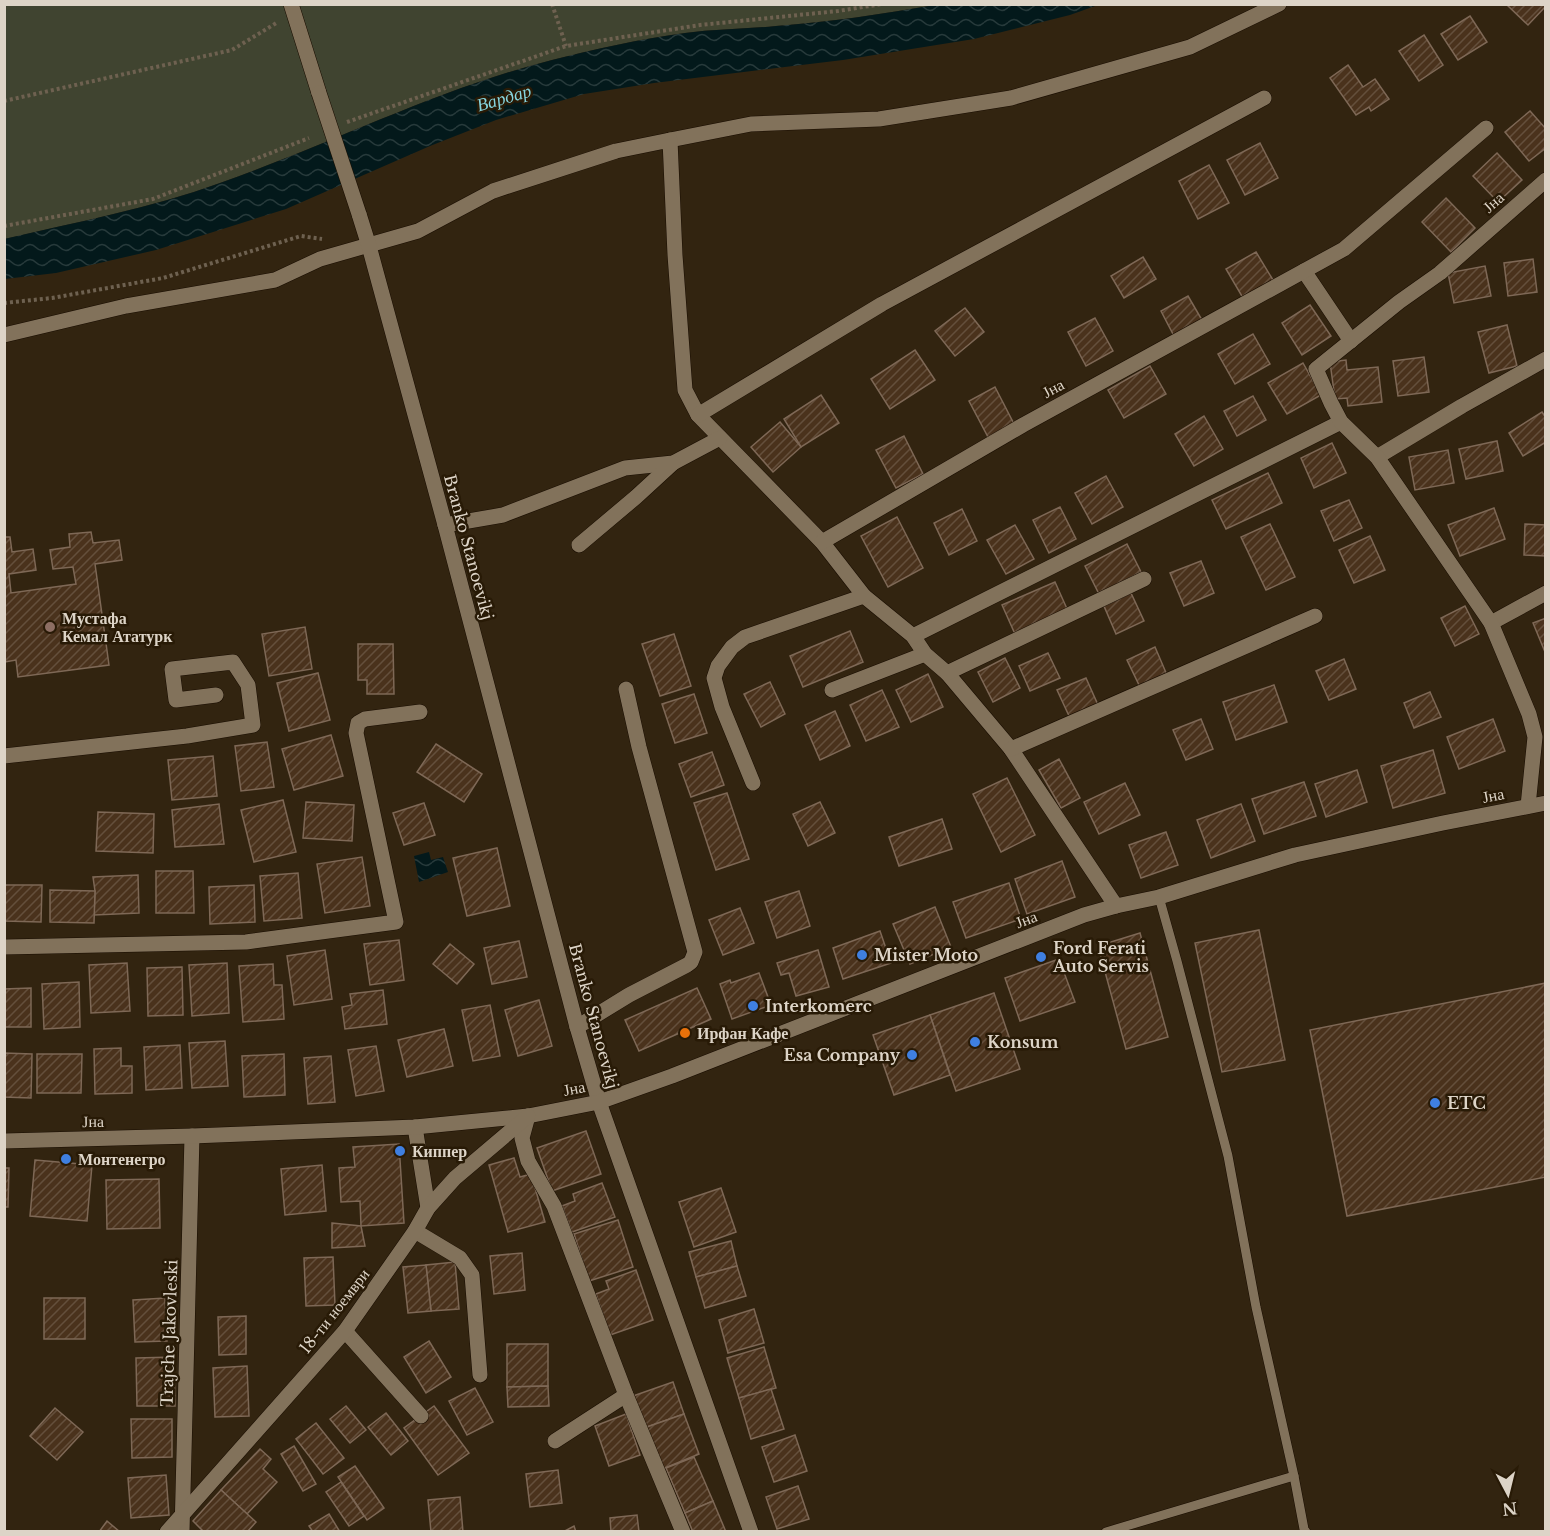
<svg xmlns="http://www.w3.org/2000/svg" width="1550" height="1536" font-family="'Libre Baskerville',serif">
  <style>
    .green { fill: #404430 }
    .water { fill: url(#water-waves) }
    .building { fill: url(#building-hatch); stroke: #7e6856; stroke-width: 1.5 }
    .lines { fill: none; stroke-linecap: round; stroke-linejoin: round }
    .lane-casing { stroke: #190d00; stroke-width: 10 }
    .street-casing { stroke: #190d00; stroke-width: 16 }
    .secondary-casing { stroke: #190d00; stroke-width: 16 }
    .path { stroke: #6e6150; stroke-width: 4; stroke-dasharray: 3 3; stroke-linecap: butt }
    .lane { stroke: #82725b; stroke-width: 9 }
    .street { stroke: #82725b; stroke-width: 15 }
    .secondary { stroke: #82725b; stroke-width: 15 }
    .secondary-bridge-casing { stroke: #190d00; stroke-width: 16; stroke-linecap: butt }
    .secondary-bridge { stroke: #82725b; stroke-width: 15 }
    .education-dot { fill: #8d6e63; stroke: #281a06; stroke-width: 2 }
    .shop-dot { fill: #3f7fe0; stroke: #281a06; stroke-width: 2 }
    .food-dot { fill: #e8710a; stroke: #281a06; stroke-width: 2 }
    .labels { text-anchor: middle; stroke-width: 5; stroke-linejoin: round; paint-order: stroke }
    .street-label { font-size: 16px; fill: #ddd4c7; stroke: #281a06 }
    .poi-label { font-size: 16px; font-weight: bold; fill: #ddd4c7; stroke: #281a06; text-anchor: start }
    .water-label { font-size: 18px; font-style: italic; fill: #86d5df; stroke: #281a06 }
  </style>
  <defs>
    <pattern id="water-waves" width="16" height="10" patternUnits="userSpaceOnUse" patternTransform="scale(1.5)"><rect width="16" height="10" fill="#03191b"/><path d="M0 5q4-4 8 0t8 0" fill="none" stroke="#273a3b"/></pattern>
    <pattern id="building-hatch" width="6" height="6" patternUnits="userSpaceOnUse" patternTransform="scale(1.5)"><rect width="6" height="6" fill="#4a321c"/><path d="M-1 1l2-2M0 6l6-6M5 7l2-2" fill="none" stroke="#644f3c"/></pattern>
  </defs>
  <rect width="100%" height="100%" fill="#322410"/>
  <path class="green" d="M4,5H935C882,14 830,22 776,26C746,29 715,29 685,33C640,39 595,49 552,60C437,89 331,144 220,183C151,208 77,222 5,239Z"/>
  <g class="water">
    <path d="M935,5H1098L1070,15L974,39L843,60L654,83L584,94L496,120L430,146L286,209L156,250L56,273L5,279L4,239C77,222 151,208 220,183C331,144 437,89 552,60C595,49 640,39 685,33C715,29 746,29 776,26C830,22 882,14 935,5Z"/>
    <polygon points="429,852 431,860 443,857 448,872 419,882 414,856"/>
  </g>
  <g class="building">
    <polygon points="1506,4 1546,4 1546,6 1528,25"/>
    <polygon points="1470,16 1487,42 1458,60 1441,34"/>
    <polygon points="1424,35 1443,65 1419,81 1399,51"/>
    <polygon points="1348,65 1363,87 1375,79 1389,99 1371,111 1369,107 1356,115 1330,78"/>
    <polygon points="1530,111 1546,129 1546,148 1529,161 1505,132"/>
    <polygon points="1260,143 1278,178 1245,195 1227,160"/>
    <polygon points="1497,153 1522,180 1498,202 1473,176"/>
    <polygon points="1209,165 1229,203 1198,219 1179,181"/>
    <polygon points="1446,198 1475,228 1451,252 1422,222"/>
    <polygon points="1256,252 1273,280 1243,298 1226,269"/>
    <polygon points="1143,257 1156,279 1124,298 1111,276"/>
    <polygon points="1533,259 1537,292 1508,296 1504,263"/>
    <polygon points="1485,266 1491,296 1454,303 1448,273"/>
    <polygon points="1188,296 1202,320 1174,336 1161,311"/>
    <polygon points="1310,305 1331,336 1302,355 1282,323"/>
    <polygon points="965,308 984,332 955,356 935,331"/>
    <polygon points="1095,318 1113,351 1086,366 1068,332"/>
    <polygon points="1507,325 1517,366 1489,373 1478,332"/>
    <polygon points="1253,334 1270,364 1235,384 1218,354"/>
    <polygon points="915,350 935,380 890,409 871,379"/>
    <polygon points="1424,357 1429,392 1398,396 1393,361"/>
    <polygon points="1346,360 1347,370 1378,367 1382,402 1348,406 1347,398 1335,399 1330,362"/>
    <polygon points="1303,363 1321,395 1287,414 1268,383"/>
    <polygon points="1150,366 1166,394 1124,418 1108,390"/>
    <polygon points="995,387 1014,424 988,437 969,401"/>
    <polygon points="821,395 839,423 801,447 784,419"/>
    <polygon points="1253,396 1266,420 1237,436 1224,411"/>
    <polygon points="1542,412 1546,418 1546,442 1523,456 1509,433"/>
    <polygon points="1204,416 1223,449 1194,466 1175,434"/>
    <polygon points="780,422 801,447 773,472 751,447"/>
    <polygon points="904,436 923,474 896,488 876,450"/>
    <polygon points="1497,441 1503,471 1466,479 1459,449"/>
    <polygon points="1332,443 1346,473 1314,488 1301,458"/>
    <polygon points="1448,450 1454,483 1415,490 1409,457"/>
    <polygon points="1268,473 1282,503 1226,529 1212,500"/>
    <polygon points="1106,476 1123,507 1092,524 1075,493"/>
    <polygon points="1349,500 1362,528 1334,541 1321,511"/>
    <polygon points="1060,507 1076,539 1049,553 1033,520"/>
    <polygon points="1494,508 1505,539 1460,556 1448,525"/>
    <polygon points="962,509 977,541 949,555 934,523"/>
    <polygon points="897,517 923,568 888,587 861,536"/>
    <polygon points="1270,524 1295,577 1266,590 1241,537"/>
    <polygon points="1525,524 1546,525 1546,556 1524,555"/>
    <polygon points="1015,525 1034,559 1006,574 987,540"/>
    <polygon points="91,532 93,543 119,540 122,560 95,564 109,665 18,677 16,660 4,662 4,537 10,537 12,552 33,549 36,570 9,574 11,593 76,584 73,567 53,569 50,550 70,547 69,534"/>
    <polygon points="1370,536 1385,570 1354,583 1339,550"/>
    <polygon points="1127,544 1141,572 1099,594 1085,566"/>
    <polygon points="1201,561 1214,593 1184,606 1170,573"/>
    <polygon points="1055,582 1068,611 1015,634 1002,605"/>
    <polygon points="1131,593 1144,621 1116,634 1104,606"/>
    <polygon points="1465,606 1479,634 1455,646 1441,618"/>
    <polygon points="1546,618 1546,652 1545,652 1533,623"/>
    <polygon points="305,627 312,669 269,676 262,634"/>
    <polygon points="850,631 863,662 803,687 790,656"/>
    <polygon points="674,634 691,686 660,696 642,644"/>
    <polygon points="358,644 393,644 394,694 367,694 367,680 358,680"/>
    <polygon points="1155,647 1167,675 1140,687 1127,660"/>
    <polygon points="1048,653 1060,678 1030,691 1019,666"/>
    <polygon points="1005,658 1020,688 993,702 978,672"/>
    <polygon points="1344,659 1356,689 1329,700 1316,671"/>
    <polygon points="318,673 330,720 289,731 277,683"/>
    <polygon points="928,674 943,707 911,722 896,690"/>
    <polygon points="1086,678 1098,705 1070,718 1057,690"/>
    <polygon points="770,682 785,714 761,727 744,694"/>
    <polygon points="1274,685 1287,722 1236,740 1223,702"/>
    <polygon points="882,690 899,727 866,741 850,705"/>
    <polygon points="1430,692 1441,717 1414,728 1404,703"/>
    <polygon points="694,694 707,733 675,743 662,704"/>
    <polygon points="835,711 850,746 820,760 805,725"/>
    <polygon points="1201,719 1213,749 1186,760 1173,730"/>
    <polygon points="1493,719 1505,751 1459,769 1447,737"/>
    <polygon points="331,735 343,776 294,790 282,749"/>
    <polygon points="267,742 274,787 241,791 235,746"/>
    <polygon points="436,744 482,774 464,802 417,772"/>
    <polygon points="1433,750 1445,793 1393,808 1381,766"/>
    <polygon points="712,752 724,785 691,797 679,764"/>
    <polygon points="213,756 217,796 172,800 168,760"/>
    <polygon points="1059,759 1080,798 1061,808 1039,770"/>
    <polygon points="1357,770 1367,802 1326,817 1315,784"/>
    <polygon points="1007,778 1035,835 1001,852 973,794"/>
    <polygon points="1304,782 1316,816 1264,834 1252,799"/>
    <polygon points="1125,783 1140,815 1099,834 1084,802"/>
    <polygon points="727,793 749,859 716,870 694,803"/>
    <polygon points="283,800 296,852 254,862 241,810"/>
    <polygon points="306,802 354,805 352,841 303,838"/>
    <polygon points="820,802 835,833 808,846 793,814"/>
    <polygon points="424,803 435,835 404,845 393,813"/>
    <polygon points="219,804 224,844 175,847 172,810"/>
    <polygon points="1241,804 1255,841 1211,858 1197,820"/>
    <polygon points="98,812 154,814 153,853 96,851"/>
    <polygon points="942,819 952,849 899,866 889,837"/>
    <polygon points="1166,832 1178,865 1141,878 1129,845"/>
    <polygon points="497,848 510,906 467,916 453,858"/>
    <polygon points="362,857 370,906 325,913 317,864"/>
    <polygon points="1062,861 1075,897 1027,914 1015,879"/>
    <polygon points="156,871 193,871 194,913 156,913"/>
    <polygon points="298,873 302,918 264,921 260,876"/>
    <polygon points="138,875 139,913 94,915 95,891 93,877"/>
    <polygon points="1009,883 1021,919 966,938 953,902"/>
    <polygon points="4,885 42,885 41,922 4,921"/>
    <polygon points="254,885 255,922 210,924 209,887"/>
    <polygon points="50,890 95,891 94,923 50,922"/>
    <polygon points="799,891 810,926 777,938 765,902"/>
    <polygon points="935,907 951,947 910,964 893,924"/>
    <polygon points="740,908 754,943 723,955 709,920"/>
    <polygon points="1259,930 1285,1060 1222,1072 1195,943"/>
    <polygon points="880,931 891,963 843,979 833,948"/>
    <polygon points="1140,933 1168,1037 1126,1049 1098,946"/>
    <polygon points="399,940 404,980 370,985 364,944"/>
    <polygon points="519,941 527,977 492,984 484,948"/>
    <polygon points="450,944 474,964 457,984 433,964"/>
    <polygon points="325,950 332,999 294,1005 287,956"/>
    <polygon points="818,950 829,987 796,996 789,973 781,975 777,963"/>
    <polygon points="1059,959 1075,1002 1020,1021 1005,978"/>
    <polygon points="127,963 130,1011 91,1013 89,965"/>
    <polygon points="227,963 229,1013 192,1016 189,965"/>
    <polygon points="273,964 274,985 282,985 284,1019 243,1022 239,966"/>
    <polygon points="182,967 183,1015 148,1016 147,968"/>
    <polygon points="759,973 771,1005 732,1019 720,984 730,980 731,983"/>
    <polygon points="79,982 80,1027 44,1029 42,984"/>
    <polygon points="1546,983 1546,1177 1347,1216 1310,1030"/>
    <polygon points="31,988 31,1027 4,1027 4,989"/>
    <polygon points="697,988 711,1019 639,1051 625,1020"/>
    <polygon points="383,990 387,1024 345,1029 342,1007 352,1005 350,994"/>
    <polygon points="994,993 1020,1069 956,1091 930,1015"/>
    <polygon points="539,1000 552,1046 518,1056 505,1010"/>
    <polygon points="490,1005 500,1056 473,1061 462,1010"/>
    <polygon points="930,1015 950,1075 894,1095 873,1035"/>
    <polygon points="444,1029 453,1066 407,1077 398,1040"/>
    <polygon points="225,1041 228,1086 192,1088 189,1043"/>
    <polygon points="180,1045 182,1088 146,1090 144,1047"/>
    <polygon points="376,1046 384,1091 356,1096 348,1050"/>
    <polygon points="121,1048 121,1066 132,1066 132,1093 95,1094 94,1049"/>
    <polygon points="4,1053 32,1054 31,1098 4,1097"/>
    <polygon points="37,1054 82,1054 81,1093 37,1093"/>
    <polygon points="284,1054 285,1095 244,1097 242,1056"/>
    <polygon points="331,1056 335,1102 308,1104 304,1058"/>
    <polygon points="586,1131 601,1174 552,1191 537,1148"/>
    <polygon points="399,1144 404,1223 361,1226 360,1201 341,1202 339,1168 355,1167 353,1147"/>
    <polygon points="514,1158 520,1177 531,1174 545,1222 508,1232 489,1165"/>
    <polygon points="35,1160 92,1165 87,1221 30,1216"/>
    <polygon points="322,1165 326,1211 285,1215 281,1169"/>
    <polygon points="4,1168 9,1168 8,1207 4,1207"/>
    <polygon points="159,1179 160,1228 107,1229 106,1180"/>
    <polygon points="602,1183 615,1217 572,1232 562,1206 575,1201 573,1194"/>
    <polygon points="721,1188 736,1232 694,1247 679,1202"/>
    <polygon points="618,1220 633,1267 589,1281 574,1234"/>
    <polygon points="332,1223 361,1226 365,1246 332,1248"/>
    <polygon points="731,1241 737,1266 696,1277 689,1252"/>
    <polygon points="522,1253 525,1290 494,1294 490,1256"/>
    <polygon points="333,1257 335,1305 306,1306 304,1258"/>
    <polygon points="455,1262 459,1309 431,1311 426,1265"/>
    <polygon points="426,1265 431,1311 408,1313 403,1267"/>
    <polygon points="737,1266 746,1296 705,1308 696,1277"/>
    <polygon points="636,1270 653,1320 610,1335 596,1294 609,1289 606,1281"/>
    <rect x="44" y="1298" width="41" height="41"/>
    <polygon points="165,1298 167,1341 135,1342 133,1300"/>
    <polygon points="754,1309 764,1343 728,1353 719,1320"/>
    <polygon points="246,1316 246,1354 219,1355 218,1317"/>
    <polygon points="429,1341 451,1377 426,1393 404,1357"/>
    <polygon points="507,1344 548,1344 548,1386 507,1387"/>
    <polygon points="764,1347 776,1388 739,1398 727,1358"/>
    <polygon points="174,1357 175,1406 137,1406 136,1358"/>
    <polygon points="247,1366 249,1416 215,1417 213,1368"/>
    <polygon points="673,1382 684,1414 644,1428 633,1396"/>
    <polygon points="548,1386 549,1406 508,1407 507,1387"/>
    <polygon points="475,1388 493,1422 467,1435 449,1401"/>
    <polygon points="771,1389 784,1429 751,1439 739,1398"/>
    <polygon points="346,1406 366,1430 350,1443 330,1419"/>
    <polygon points="434,1406 469,1453 438,1475 404,1428"/>
    <polygon points="55,1408 83,1432 57,1460 30,1436"/>
    <polygon points="386,1413 408,1441 391,1455 368,1427"/>
    <polygon points="626,1414 640,1455 609,1466 595,1426"/>
    <polygon points="684,1414 699,1454 660,1470 644,1428"/>
    <polygon points="131,1419 172,1419 172,1457 132,1458"/>
    <polygon points="316,1423 344,1458 323,1474 296,1439"/>
    <polygon points="795,1435 807,1471 774,1482 762,1447"/>
    <polygon points="294,1446 316,1484 303,1491 281,1454"/>
    <polygon points="260,1449 271,1459 263,1469 277,1482 247,1514 221,1490"/>
    <polygon points="694,1457 713,1501 685,1513 666,1468"/>
    <polygon points="355,1466 384,1508 367,1520 338,1477"/>
    <polygon points="558,1470 562,1503 530,1507 526,1474"/>
    <polygon points="166,1475 169,1515 131,1518 128,1478"/>
    <polygon points="341,1482 364,1516 349,1526 326,1492"/>
    <polygon points="798,1486 809,1519 777,1529 766,1497"/>
    <polygon points="221,1490 256,1522 247,1532 204,1532 193,1521"/>
    <polygon points="460,1497 463,1532 431,1532 428,1500"/>
    <polygon points="713,1501 726,1532 693,1532 685,1513"/>
    <polygon points="329,1514 340,1532 313,1532 309,1526"/>
    <polygon points="637,1515 639,1532 611,1532 610,1518"/>
    <polygon points="107,1521 120,1532 99,1532"/>
    <polygon points="574,1526 576,1532 563,1532"/>
  </g>
  <g class="lines">
    <g class="lane-casing">
      <g id="lane">
        <polyline points="1159,897 1177,961 1228,1156 1256,1307 1294,1476 1304,1529 1306,1532"/>
        <polyline points="1106,1532 1294,1476"/>
      </g>
    </g>
    <g class="street-casing">
      <g id="street">
        <polyline points="670,140 751,124 879,119 1011,98 1190,47 1279,4"/>
        <polyline points="1304,271 1351,341"/>
        <polyline points="4,335 126,306 275,280 320,259 418,231 493,191 616,151 670,140 675,255 685,390 698,415 822,542 864,596 913,636 925,654 947,673 1011,749 1116,906"/>
        <polyline points="698,415 882,304 1264,98"/>
        <polyline points="1377,457 1462,406 1546,359"/>
        <polyline points="445,525 503,515 625,468 673,463 720,438"/>
        <polyline points="822,542 1023,425 1344,249 1486,128"/>
        <polyline points="579,545 636,497 673,463"/>
        <polyline points="1491,623 1546,593"/>
        <polyline points="913,636 1341,422"/>
        <polyline points="947,673 1144,579"/>
        <polyline points="832,690 925,654"/>
        <polyline points="1011,749 1315,616"/>
        <polyline points="4,756 187,736 253,725 248,685 233,662 172,669 176,700 216,695"/>
        <polyline points="753,783 722,707 714,678 718,666 732,647 745,637 864,596"/>
        <polyline points="1528,806 1535,737 1529,714 1491,623 1377,457 1341,422 1331,403 1316,369 1399,302 1440,273 1546,180"/>
        <polyline points="4,947 246,942 396,922 356,733 358,723 365,719 420,712"/>
        <polyline points="577,1027 629,995 687,965 691,962 695,952 639,747 626,689"/>
        <polyline points="528,1116 522,1138 528,1161 554,1206 626,1395 683,1532"/>
        <polyline points="415,1231 460,1258 472,1275 480,1375"/>
        <polyline points="345,1331 421,1416"/>
        <polyline points="555,1441 626,1395"/>
        <polyline points="182,1532 192,1136"/>
      </g>
    </g>
    <g class="secondary-casing">
      <g id="secondary">
        <polyline points="291,4 319,93"/>
        <polyline points="359,214 369,246 445,525 577,1027 599,1102 751,1532"/>
        <polyline points="415,1127 428,1208"/>
        <polyline points="4,1141 192,1136 415,1127 528,1116 599,1102 672,1076 1084,915 1116,906 1159,897 1295,855 1443,823 1546,803"/>
        <polyline points="167,1532 345,1331 415,1231 428,1208 455,1178 528,1116"/>
      </g>
    </g>
    <g class="path">
      <polyline points="552,4 566,46"/>
      <polyline points="4,101 232,50 278,22"/>
      <polyline points="347,122 566,46 700,25 838,11 882,4"/>
      <polyline points="4,226 153,199 309,138"/>
      <polyline points="4,303 52,298 163,278 301,236 322,239"/>
    </g>
    <use href="#lane" class="lane"/>
    <use href="#street" class="street"/>
    <use href="#secondary" class="secondary"/>
    <g class="secondary-bridge-casing">
      <polyline id="secondary-bridge" points="319,93 359,214"/>
    </g>
    <use href="#secondary-bridge" class="secondary-bridge"/>
  </g>
  <circle class="education-dot" cx="50" cy="627" r="6"/>
  <g class="shop-dot">
    <circle cx="862" cy="955" r="6"/>
    <circle cx="1041" cy="957" r="6"/>
    <circle cx="753" cy="1006" r="6"/>
    <circle cx="975" cy="1042" r="6"/>
    <circle cx="912" cy="1055" r="6"/>
    <circle cx="1435" cy="1103" r="6"/>
    <circle cx="400" cy="1151" r="6"/>
    <circle cx="66" cy="1159" r="6"/>
  </g>
  <circle class="food-dot" cx="685" cy="1033" r="6"/>
  <g class="labels">
    <g class="street-label">
      <text transform="translate(1493 202) rotate(-42)" y="6">Јна</text>
      <text transform="translate(1053 388) rotate(-29)" y="6">Јна</text>
      <text transform="translate(469 547) rotate(75)" y="6">Branko Stanoevikj</text>
      <text transform="translate(1493 795) rotate(-11)" y="6">Јна</text>
      <text transform="translate(1026 919) rotate(-21)" y="6">Јна</text>
      <text transform="translate(594 1016) rotate(75)" y="6">Branko Stanoevikj</text>
      <text transform="translate(574 1088) rotate(-11)" y="6">Јна</text>
      <text transform="translate(93 1121) rotate(-1)" y="6">Јна</text>
      <text transform="translate(334 1311) rotate(-52)" y="6">18-ти ноември</text>
      <text transform="translate(169 1333) rotate(-88)" y="6">Trajche Jakovleski</text>
    </g>
    <g class="poi-label">
      <text x="62" y="624">Мустафа<tspan x="62" dy="18">Кемал Ататурк</tspan></text>
      <text x="1053" y="954">Ford Ferati<tspan x="1053" dy="18">Auto Servis</tspan></text>
      <text x="874" y="961">Mister Moto</text>
      <text x="765" y="1012">Interkomerc</text>
      <text x="697" y="1039">Ирфан Кафе</text>
      <text x="987" y="1048">Konsum</text>
      <text x="900" y="1061" text-anchor="end">Esa Company</text>
      <text x="1447" y="1109">ETC</text>
      <text x="412" y="1157">Киппер</text>
      <text x="78" y="1165">Монтенегро</text>
    </g>
    <g class="water-label">
      <text transform="translate(504 98) rotate(-16)" y="6">Вардар</text>
    </g>
  </g>
  <rect width="1550" height="1536" fill="none" stroke="#ddd4c7" stroke-width="12"/>
  <g transform="translate(1508 1494) rotate(173)" stroke="#281a06" stroke-width="4.5" paint-order="stroke">
  <path d="M0-4.5L10 22L0 15L-10 22Z" fill="#ddd4c7"/>
  <text y="-9" font-size="16" font-weight="bold" text-anchor="middle" fill="#ddd4c7">N</text>
  </g>
</svg>
